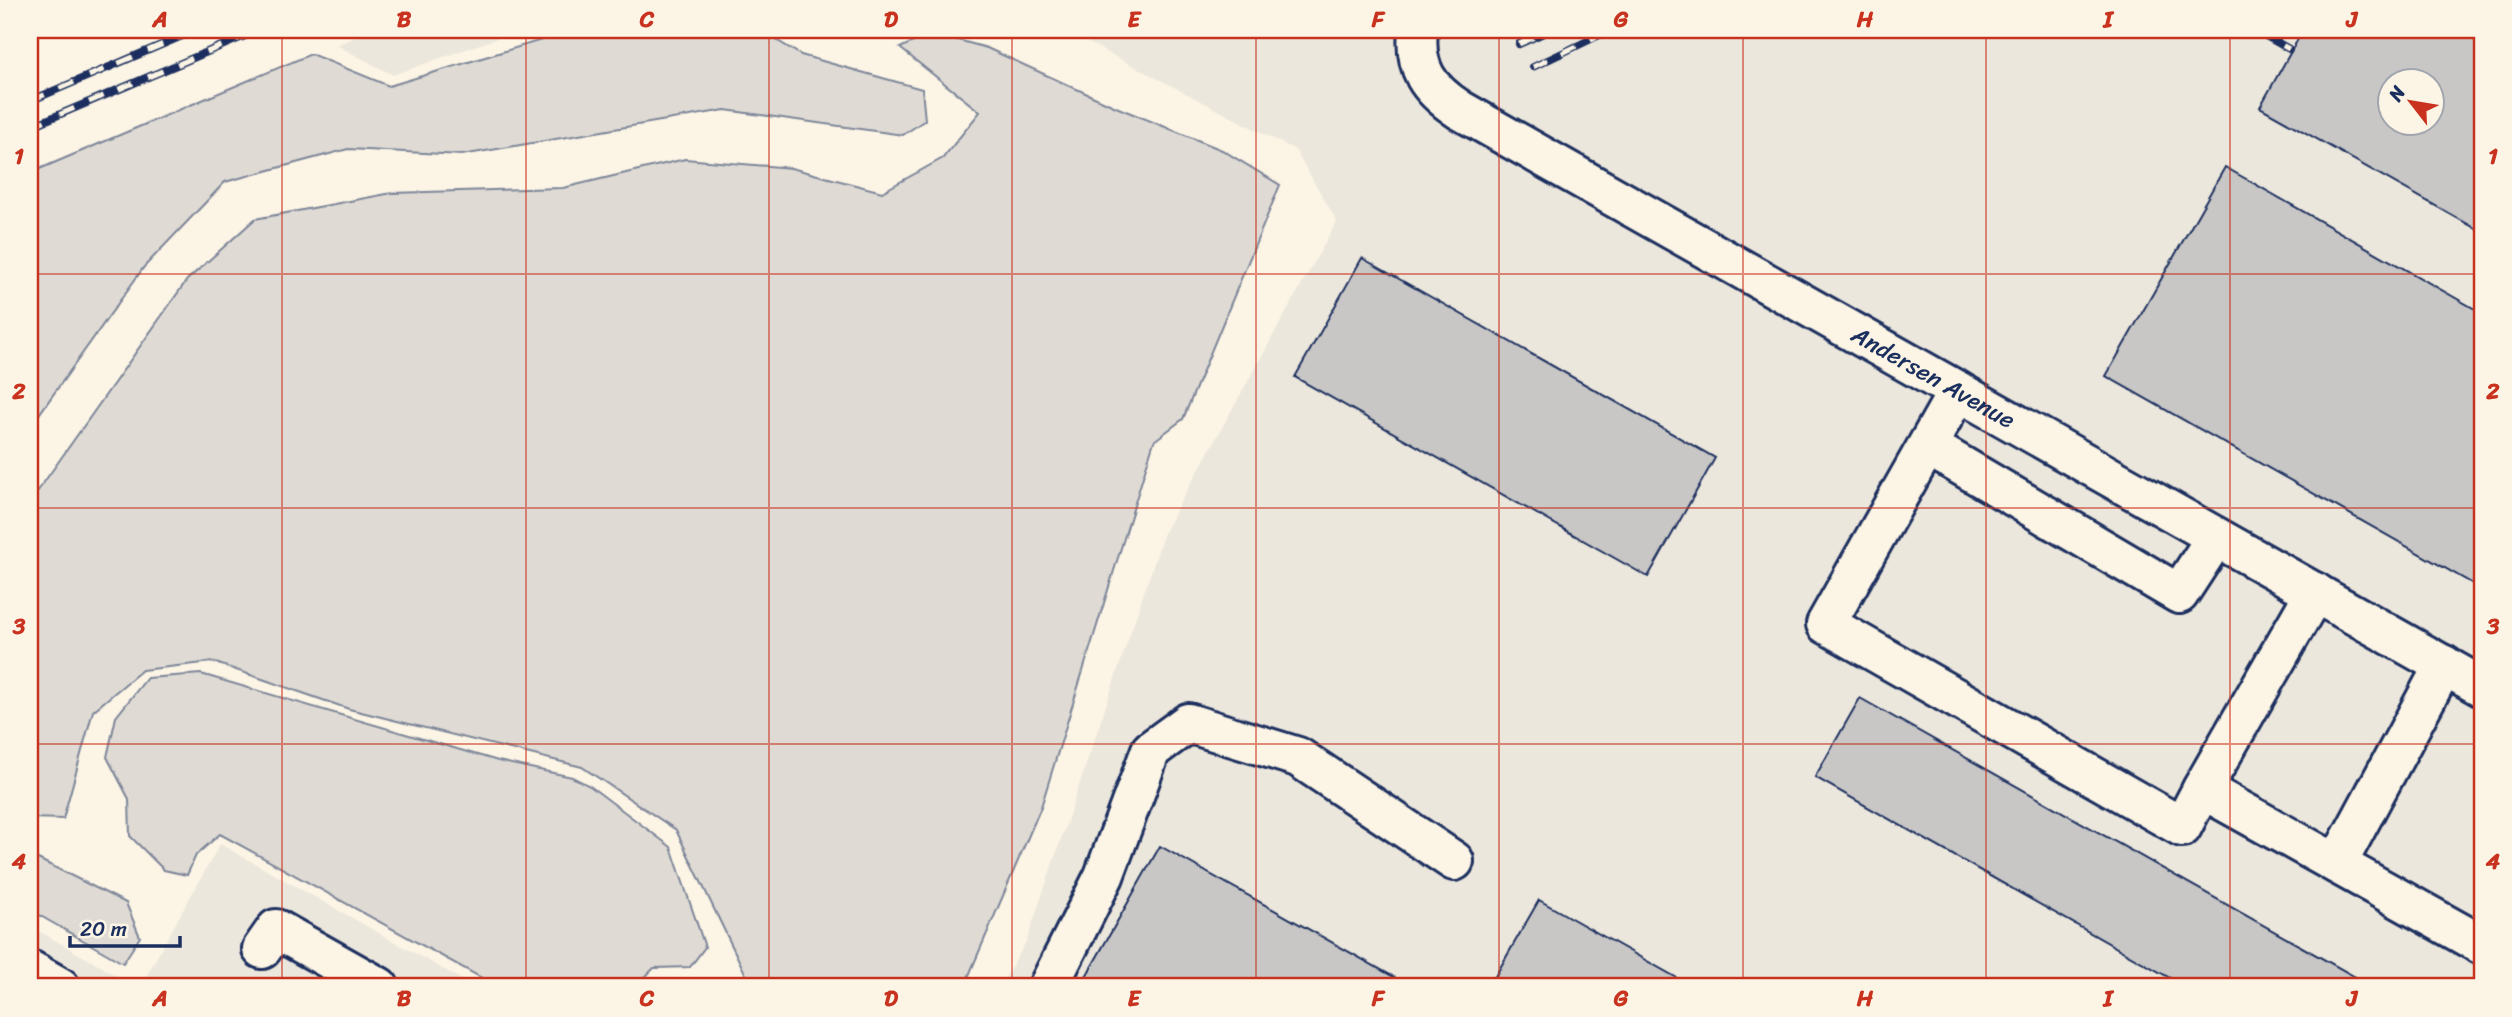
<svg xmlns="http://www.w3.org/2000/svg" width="2512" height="1017" font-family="Sriracha,sans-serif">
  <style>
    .built { fill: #ece7dc; fill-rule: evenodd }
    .green { fill: #dfdbd4; stroke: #7d8599; stroke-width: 2 }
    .building { fill: #c8c7c6; stroke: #1b2f5e; stroke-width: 2; fill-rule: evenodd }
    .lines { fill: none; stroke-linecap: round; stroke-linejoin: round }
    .minor-casing { stroke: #1b2f5e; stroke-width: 44 }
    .minor { stroke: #fcf5e5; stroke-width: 38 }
    .rail-casing { stroke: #1b2f5e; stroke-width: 8 }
    .rail { stroke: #fcf5e5; stroke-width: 5; stroke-dasharray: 16; stroke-linecap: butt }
    .grid { fill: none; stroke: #c8321e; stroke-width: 2; stroke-opacity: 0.55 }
    .labels { text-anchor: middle; stroke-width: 5; stroke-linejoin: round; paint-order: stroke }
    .street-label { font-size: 24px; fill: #1b2f5e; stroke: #fcf5e5 }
    .neatline { fill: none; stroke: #c8321e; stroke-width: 2.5 }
    .grid-label { font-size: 23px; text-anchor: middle; font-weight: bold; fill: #c8321e }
  </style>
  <rect width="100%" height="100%" fill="#fcf5e5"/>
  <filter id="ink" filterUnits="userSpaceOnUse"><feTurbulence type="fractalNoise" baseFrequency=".0143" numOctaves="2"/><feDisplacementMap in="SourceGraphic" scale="14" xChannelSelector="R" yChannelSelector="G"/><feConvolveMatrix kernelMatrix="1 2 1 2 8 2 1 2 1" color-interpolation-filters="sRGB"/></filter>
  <g filter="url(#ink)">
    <g class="built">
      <polygon points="372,30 520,30 393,75 336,45"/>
      <path d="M1064,30H2482V987H1000L1027,940L1165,530L1337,221L1295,150ZM2390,80H2432V122H2390Z"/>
      <polygon points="220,844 475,987 140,987"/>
      <polygon points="30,926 137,987 30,987"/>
    </g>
    <g class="green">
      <polygon points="575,30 760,30 801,55 922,89 925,120 903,135 725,110 462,155 348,149 225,182 144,267 30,427 30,173 311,54 389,86"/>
      <polygon points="932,33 987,48 1116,107 1222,150 1280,185 1183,419 1154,441 1041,807 964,987 747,987 746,975 676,830 582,767 349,709 213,662 142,670 93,711 63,819 30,818 30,502 187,280 255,219 392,193 563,188 685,159 791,168 882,192 943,158 980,112 900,48"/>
      <polygon points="201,674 498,761 572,777 590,786 671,847 705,947 690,967 654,968 635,987 498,987 220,834 196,855 187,875 164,870 130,836 129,799 107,757 116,717 147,678"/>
      <polygon points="30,855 126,903 140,937 123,963 30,910"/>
    </g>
    <g class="building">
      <path d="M2303,30H2482V232L2260,107ZM2390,80H2432V122H2390Z"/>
      <polygon points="2225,167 2482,313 2482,589 2106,376"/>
      <polygon points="1362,258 1715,458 1648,577 1295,377"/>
      <polygon points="1860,698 2373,987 2186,987 1815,777"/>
      <polygon points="1160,846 1399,980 1395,987 1080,987"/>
      <polygon points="1539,900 1693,987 1489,987"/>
    </g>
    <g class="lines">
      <g class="minor-casing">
        <g id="minor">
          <path id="s1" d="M1418,30C1414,69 1428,89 1460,110L2482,687"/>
          <polyline points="1958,391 1826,624 2182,827 2202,789"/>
          <polyline points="1928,446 2179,594 2216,537"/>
          <polyline points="2315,592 2202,789 2482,945"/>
          <polyline points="2337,864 2444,665"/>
          <polyline points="262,949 276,929 379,987"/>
          <polyline points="30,970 60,987"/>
          <polyline points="1048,987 1104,876 1151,750 1188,723 1298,757 1454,861"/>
        </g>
      </g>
      <use href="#minor" class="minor"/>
      <g class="rail-casing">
        <g id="rail">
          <polyline points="2255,30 2289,49"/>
          <polyline points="1519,44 1550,30"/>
          <polyline points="1533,67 1610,30"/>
          <polyline points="30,101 196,30"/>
          <polyline points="30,127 259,30"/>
        </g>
      </g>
      <use href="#rail" class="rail"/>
    </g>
  </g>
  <path class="grid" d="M282,30V987M526,30V987M769,30V987M1012,30V987M1256,30V987M1499,30V987M1743,30V987M1986,30V987M2230,30V987M30,274H2482M30,508H2482M30,744H2482"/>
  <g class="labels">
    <g class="street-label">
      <text dy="8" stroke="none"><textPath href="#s1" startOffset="640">Andersen Avenue</textPath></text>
    </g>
  </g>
  <rect width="2512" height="1017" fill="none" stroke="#fcf5e5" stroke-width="77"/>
  <g transform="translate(2411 102) rotate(301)"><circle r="33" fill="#fcf5e5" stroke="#a2a6af" stroke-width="2"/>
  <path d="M0-5L12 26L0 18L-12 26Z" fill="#c8321e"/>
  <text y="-10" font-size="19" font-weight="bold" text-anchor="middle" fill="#1b2f5e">N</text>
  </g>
  <path d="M70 936v10h110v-10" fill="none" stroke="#1b2f5e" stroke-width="3.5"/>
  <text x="80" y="936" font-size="21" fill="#1b2f5e" stroke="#fcf5e5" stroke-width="5" paint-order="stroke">20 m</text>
  <rect x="38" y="38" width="2436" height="940" class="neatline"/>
  <g class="grid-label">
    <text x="160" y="27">A</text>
    <text x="404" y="27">B</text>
    <text x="647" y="27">C</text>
    <text x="891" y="27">D</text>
    <text x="1134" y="27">E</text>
    <text x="1378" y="27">F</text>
    <text x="1621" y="27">G</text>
    <text x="1865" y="27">H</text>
    <text x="2108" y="27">I</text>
    <text x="2352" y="27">J</text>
    <text x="19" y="164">1</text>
    <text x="2493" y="164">1</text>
    <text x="19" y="399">2</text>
    <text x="2493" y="399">2</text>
    <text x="19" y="634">3</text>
    <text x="2493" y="634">3</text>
    <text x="19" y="869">4</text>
    <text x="2493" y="869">4</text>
    <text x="160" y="1006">A</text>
    <text x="404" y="1006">B</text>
    <text x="647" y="1006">C</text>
    <text x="891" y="1006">D</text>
    <text x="1134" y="1006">E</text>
    <text x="1378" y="1006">F</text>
    <text x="1621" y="1006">G</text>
    <text x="1865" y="1006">H</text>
    <text x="2108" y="1006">I</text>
    <text x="2352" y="1006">J</text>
  </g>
</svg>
